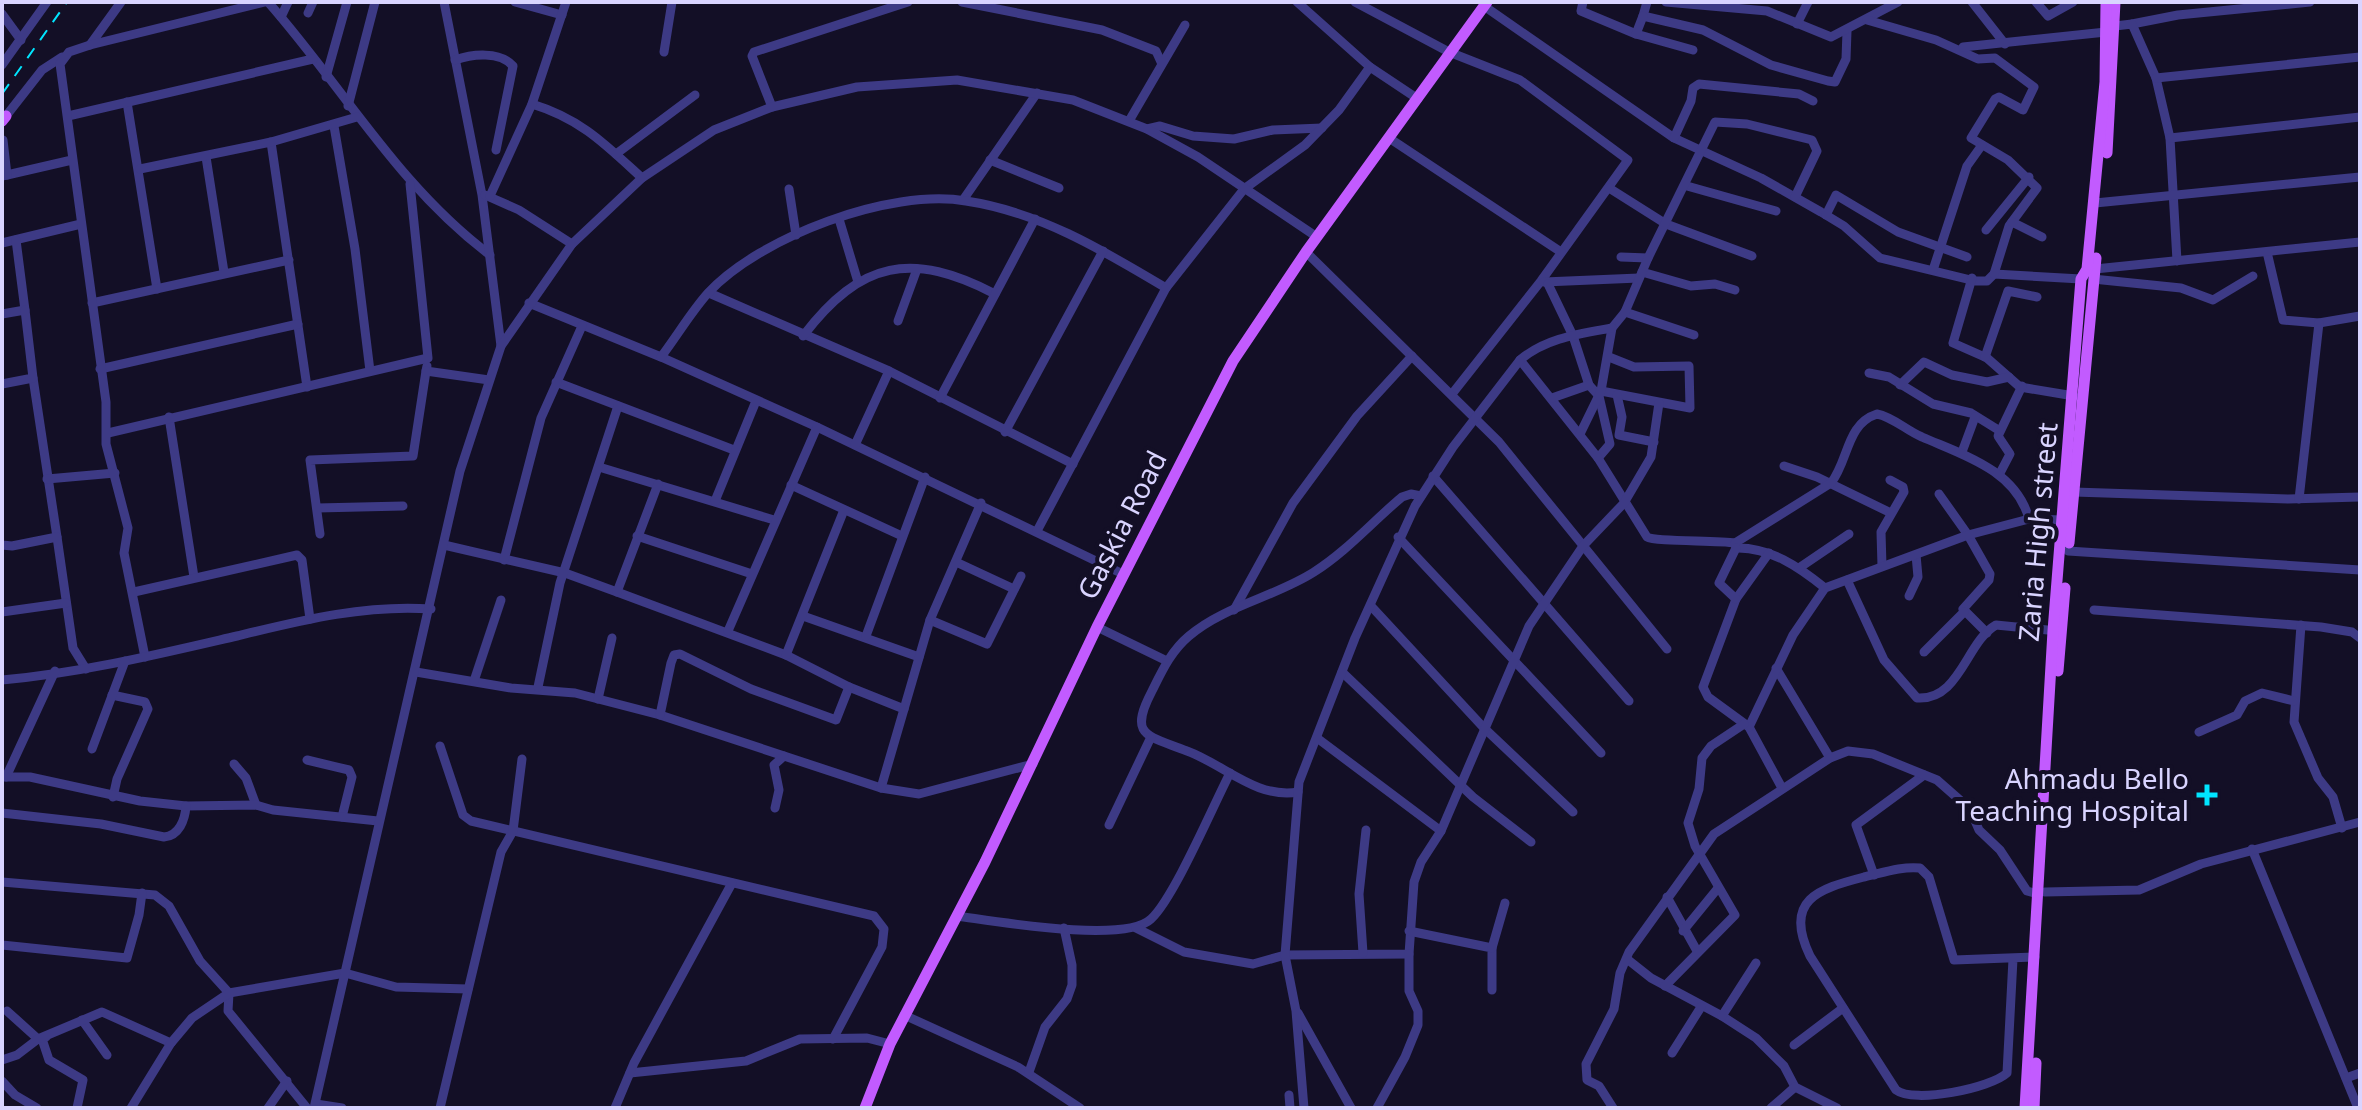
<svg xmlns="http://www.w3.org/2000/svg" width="2362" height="1110" font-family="'Noto Sans',sans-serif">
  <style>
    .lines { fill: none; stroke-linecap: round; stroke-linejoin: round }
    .minor { stroke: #3d3a85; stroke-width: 9 }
    .major { stroke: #c25bff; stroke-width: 11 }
    .rail { stroke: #00e5ff; stroke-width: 2; stroke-dasharray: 12 10; stroke-linecap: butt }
    .poi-dot { fill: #00e5ff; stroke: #130f26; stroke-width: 3 }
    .labels { text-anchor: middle; stroke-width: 8; stroke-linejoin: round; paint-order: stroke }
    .street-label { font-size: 28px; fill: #d9d4ff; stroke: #130f26 }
    .poi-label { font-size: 28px; fill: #d9d4ff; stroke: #130f26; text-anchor: end }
  </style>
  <rect width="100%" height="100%" fill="#130f26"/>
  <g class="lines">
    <g class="minor">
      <path d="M268,2C343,87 398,186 490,255"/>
      <polyline points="444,2 482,195 501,346"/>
      <polyline points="515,2 562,15"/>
      <polyline points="962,2 1102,30 1156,51 1161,62"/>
      <polyline points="1355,2 1449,52 1520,80 1628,160 1541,281 1452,394"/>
      <polyline points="1583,2 1581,11 1636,34"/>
      <polyline points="1647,2 1643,16 1703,30 1771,65 1828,81 1835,82 1846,59 1847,31"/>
      <polyline points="1666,2 1767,11 1831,37 1898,2"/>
      <polyline points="1972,2 2005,44"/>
      <polyline points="2036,2 2048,16 2073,2"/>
      <polyline points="1484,6 1674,138 1761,178 1821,212 1844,226 1880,258 1975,281 1987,281 1994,274 2081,279"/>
      <polyline points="308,13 313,2"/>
      <polyline points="2,14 21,40"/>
      <polyline points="1643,16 1636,34 1693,50"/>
      <polyline points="281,17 288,2"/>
      <polyline points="1867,20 1936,40 1978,59 1995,58 2034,87 2023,110 1999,97 1995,99 1971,138 2008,160 2037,188 2009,226 1994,274"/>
      <polyline points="1797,24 1808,2"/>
      <polyline points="2132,24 2178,15 2310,2"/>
      <polyline points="2115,26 2132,24 2156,78 2170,138 2177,261"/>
      <polyline points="90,45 121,2"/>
      <polyline points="1963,47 2106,32"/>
      <polyline points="664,52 672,2"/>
      <path d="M455,60C472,54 500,51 513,66L496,150"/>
      <polyline points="2,65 47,2"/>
      <polyline points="1370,67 1418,99"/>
      <polyline points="326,77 347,2"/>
      <polyline points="2156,78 2360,57"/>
      <polyline points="127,102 157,289"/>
      <path d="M532,104C581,119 605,144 642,178"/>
      <polyline points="348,106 375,2"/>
      <polyline points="772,107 752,56 754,52 908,2"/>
      <polyline points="6,116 42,70 62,57"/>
      <polyline points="68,116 313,59"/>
      <polyline points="1129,121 1185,25"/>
      <polyline points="334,126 355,249 370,371"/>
      <polyline points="1147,129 1160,126 1193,136 1234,139 1273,130 1322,128"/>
      <polyline points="1389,138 1561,252"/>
      <polyline points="1674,138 1691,101 1693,88 1699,84 1799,94 1813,101"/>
      <polyline points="2170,138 2360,117"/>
      <polyline points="271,142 307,387"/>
      <polyline points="616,154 695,95"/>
      <polyline points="206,157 224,272"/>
      <polyline points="990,160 1059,188"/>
      <polyline points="140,169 271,142 357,117"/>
      <polyline points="7,175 72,160"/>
      <polyline points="2,176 7,175 3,140"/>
      <polyline points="1687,186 1776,211"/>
      <polyline points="1609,188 1666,224 1752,256"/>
      <polyline points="789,189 796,235"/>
      <polyline points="485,195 519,210 572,244"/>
      <polyline points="490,196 532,104 566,2"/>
      <polyline points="963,200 1037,93"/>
      <polyline points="2095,203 2360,177"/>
      <polyline points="1826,215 1836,195 1898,232 1967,257"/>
      <polyline points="839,219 858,282"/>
      <polyline points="2012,222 2042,237"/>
      <polyline points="1986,230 2029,177"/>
      <polyline points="2,243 81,224"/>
      <polyline points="1306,252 1499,442 1667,649"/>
      <polyline points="2267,252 2283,320 2319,323 2360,316"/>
      <polyline points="1621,257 1648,258"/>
      <polyline points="2095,269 2360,242"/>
      <polyline points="1933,270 1967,166 1982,145"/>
      <polyline points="1642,272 1691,286 1715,284 1735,290"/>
      <polyline points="1972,278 1953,343 1987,358 2020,387 2074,396"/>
      <polyline points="2093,279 2181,288 2213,300 2253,276"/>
      <polyline points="1544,282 1639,278"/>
      <polyline points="1548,284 1573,336 1589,385 1599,396 1610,444 1598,458"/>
      <polyline points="709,293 889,371 1073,464"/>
      <polyline points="92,303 289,260"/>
      <polyline points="529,303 661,357 817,427 1123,574"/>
      <polyline points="1625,312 1694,335"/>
      <polyline points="2,314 25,310 16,240"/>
      <polyline points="898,321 917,269"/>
      <path d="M803,336C861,260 912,251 995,294"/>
      <path d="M661,357C677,336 691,312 708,293C760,237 890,188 966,201C1040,212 1104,251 1166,288"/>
      <polyline points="1985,357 2008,291 2037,297"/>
      <path d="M1520,360L1598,458L1647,537C1655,542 1717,540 1735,543L1736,548C1770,547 1799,567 1825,588"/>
      <polyline points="427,366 426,371 489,380"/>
      <polyline points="100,369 298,324"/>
      <polyline points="1869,373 1889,377 1933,404 1971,413 2000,431"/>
      <polyline points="33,378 57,537"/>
      <polyline points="556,382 734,450"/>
      <polyline points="2,384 33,378 25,310"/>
      <polyline points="1900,385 1924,362 1952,375 1987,382 2009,377"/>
      <polyline points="1601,391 1690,408 1689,366 1634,367 1609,357"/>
      <polyline points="1617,395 1622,417 1619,435 1654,442"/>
      <polyline points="940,398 1035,219"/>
      <polyline points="1552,398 1589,385"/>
      <polyline points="169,417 194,577"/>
      <polyline points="1005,432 1103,251"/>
      <polyline points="108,433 428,358 410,184"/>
      <polyline points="1580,434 1601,391 1612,328 1625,312 1648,258 1715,122 1747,124 1812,140 1817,151 1795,197"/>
      <polyline points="855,445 889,371"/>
      <polyline points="1962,452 1975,417"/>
      <polyline points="1784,466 1817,477 1891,513"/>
      <polyline points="599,467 774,520"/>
      <polyline points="1999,475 2010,454 1998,436 2022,386"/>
      <polyline points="1433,476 1629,701"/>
      <polyline points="47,479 115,473"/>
      <polyline points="791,485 902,536"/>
      <polyline points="2074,492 2288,499 2360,497"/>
      <polyline points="1939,494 1968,535 1990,574 1989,580 1963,609 1987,633"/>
      <polyline points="2299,499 2319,323"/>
      <polyline points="715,501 756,401"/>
      <polyline points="317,508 403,506"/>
      <polyline points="1037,531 1166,288 1244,189 1305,145 1339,110 1370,67 1297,2"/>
      <polyline points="320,534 310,460 413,456 426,371"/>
      <polyline points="637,536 752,574"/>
      <polyline points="1398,537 1601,753"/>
      <path d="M1735,543L1831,483C1849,460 1846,424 1877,414C1893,417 1907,431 1922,437C1963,455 2016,470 2029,519"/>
      <polyline points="2,545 12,546 57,537 73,648 86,669"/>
      <polyline points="444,545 565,573 617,592 786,655 849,687 904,709"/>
      <polyline points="2068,551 2360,570"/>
      <polyline points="1769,553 1736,599 1703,687 1708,697 1749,727 1782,788"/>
      <polyline points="504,560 541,418 582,326"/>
      <polyline points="956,562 1014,589"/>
      <polyline points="1882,566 1881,532 1904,492 1903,487 1890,480"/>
      <polyline points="1799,568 1849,534"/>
      <path d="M1847,580L1884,660L1917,698C1960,701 1966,642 1996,625L2058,631"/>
      <polyline points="134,592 297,555 302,560 310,619"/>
      <polyline points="617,592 658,484"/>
      <polyline points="1909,596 1918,577 1916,555"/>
      <polyline points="1736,599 1719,583 1736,548"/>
      <polyline points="1371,606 1483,727 1573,812"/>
      <polyline points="1234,610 1293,503 1357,416 1412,356"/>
      <polyline points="2094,610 2321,627 2352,632 2360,638"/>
      <polyline points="2,612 66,603"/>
      <polyline points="803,616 919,657"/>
      <polyline points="930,620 987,644 1021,576"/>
      <polyline points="2301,625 2294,722 2318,778 2333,797 2342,828"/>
      <polyline points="1097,627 1167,661"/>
      <polyline points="728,631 817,427"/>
      <polyline points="866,636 925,477"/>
      <polyline points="1924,652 1964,612"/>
      <polyline points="786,655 844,510"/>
      <polyline points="145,657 124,553 128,528 106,444 106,402 60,64 69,52 90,45 265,2"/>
      <polyline points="1776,668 1830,758"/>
      <polyline points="416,672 511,688 575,693 660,715 881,788 919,794 1033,764"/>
      <polyline points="1342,672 1473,797 1531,842"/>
      <path d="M2,680C81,673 159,654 237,636C299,621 366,604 431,609"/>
      <polyline points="474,681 501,600"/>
      <polyline points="538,687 560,583 618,406"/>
      <polyline points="112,695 145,702 148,709 117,779 113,797"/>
      <polyline points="598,699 612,638"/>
      <polyline points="660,715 671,663 674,655 680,654 751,689 836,720 849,687"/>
      <polyline points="1749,727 1793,635 1825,588 1968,535 2029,519 2063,520"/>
      <polyline points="2199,732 2237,715 2245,701 2262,693 2294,701"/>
      <polyline points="1317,738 1441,831"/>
      <polyline points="440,746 463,815 471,821 874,916 884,929 882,947 833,1039"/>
      <polyline points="92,749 125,661"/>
      <polyline points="307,760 349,770 352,777 342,817"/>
      <polyline points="234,764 246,778 256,805"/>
      <polyline points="2,777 30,777 140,801 186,806 256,805 273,810 378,821"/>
      <polyline points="6,777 55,671"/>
      <polyline points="881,788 930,620 981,503"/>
      <path d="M1298,792C1256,799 1225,765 1187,751C1147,735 1128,737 1152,691C1162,671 1171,651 1189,636C1224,606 1275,597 1314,572C1347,551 1372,522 1402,497L1411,494L1421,496"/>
      <polyline points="775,808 779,790 774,765 784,756"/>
      <path d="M2,813L101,824L164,837C179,836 185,820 186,806"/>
      <polyline points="1109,825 1151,737"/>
      <polyline points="2252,849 2358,1108"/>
      <polyline points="1874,875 1856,825 1924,775"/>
      <polyline points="2,882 155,895 169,906 200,961 229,993 228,1011 307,1108"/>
      <polyline points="2045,892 2139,890 2201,864 2360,822"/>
      <polyline points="1667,897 1697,951"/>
      <path d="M957,916C995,921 1125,944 1151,919C1174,898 1213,806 1230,773"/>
      <polyline points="1136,928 1184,952 1253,964 1285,955 1409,954 1414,882 1421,862 1441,831 1529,626 1583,546 1624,503 1651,457 1659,403"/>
      <polyline points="1409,931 1492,948 1492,990"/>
      <polyline points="1683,931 1718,888"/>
      <polyline points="2,945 127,958 139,915 142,893"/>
      <polyline points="1492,948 1505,903"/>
      <polyline points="1363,953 1359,894 1366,830"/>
      <polyline points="1627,959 1651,978 1722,1016 1756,1038 1784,1066 1795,1087 1837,1108"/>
      <path d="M2013,959L2007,1073C1991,1088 1914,1104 1896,1090L1810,956C1783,900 1818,889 1864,877C1882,873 1902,866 1920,868L1929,877L1954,960L2035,957"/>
      <polyline points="1665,986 1735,915 1695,846 1688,823 1699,789 1702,758 1711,746 1744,724"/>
      <polyline points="7,1011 38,1039"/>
      <polyline points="1298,1013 1351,1108"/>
      <polyline points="904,1015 1018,1067 1080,1108"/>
      <polyline points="1722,1016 1756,963"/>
      <polyline points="82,1020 107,1055"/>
      <polyline points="46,1037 42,1039 49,1060 83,1080 77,1108"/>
      <polyline points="1794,1045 1843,1008"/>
      <polyline points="1672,1053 1701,1007"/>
      <polyline points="2,1060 17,1055 38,1039 102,1012 171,1043"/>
      <polyline points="1029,1072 1045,1027 1067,999 1072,985 1072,965 1064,928"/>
      <polyline points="630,1073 746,1061 800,1039 867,1038 890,1044"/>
      <polyline points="2346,1078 2360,1073"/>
      <polyline points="2,1081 15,1095 37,1108"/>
      <polyline points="1289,1095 1290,1108"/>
      <polyline points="316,1104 342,1108"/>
      <polyline points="131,1108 171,1043 192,1018 229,993 345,973 396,987 468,989"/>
      <polyline points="268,1108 287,1081"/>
      <polyline points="314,1108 460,471 501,346 572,244 642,178 714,130 772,107 857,87 957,80 1073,100 1147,129 1198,157 1317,237"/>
      <polyline points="440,1108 501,852 513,831 522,759"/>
      <polyline points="615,1108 634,1063 732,883"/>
      <path d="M1304,1108L1296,1011L1285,955L1299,782L1355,638L1415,506L1453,447L1520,360C1546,338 1579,334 1612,328"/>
      <polyline points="1377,1108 1405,1057 1418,1025 1418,1011 1409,991 1409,954"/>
      <polyline points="1613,1108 1599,1086 1587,1080 1586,1064 1614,1009 1620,973 1629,952 1714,834 1830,758 1848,751 1873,754 1937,780 1970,809 1979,830 2000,850 2027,891 2038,894"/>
      <polyline points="1771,1108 1795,1087"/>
    </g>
    <g class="major">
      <polyline points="2,121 6,116"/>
      <polyline points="2107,153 2115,2"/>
      <polyline points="2069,543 2096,258"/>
      <polyline points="2058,671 2065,588"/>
      <polyline points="865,1108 890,1044 985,862 1097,627 1233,361 1306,252 1487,2"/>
      <polyline points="2025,1108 2053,631 2081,279 2087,269 2105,82 2106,2"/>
      <polyline points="2034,1108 2036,1063"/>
    </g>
    <polyline class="rail" points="2,94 67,2"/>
  </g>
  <path class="poi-dot" d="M2203 783h8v8h8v8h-8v8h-8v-8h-8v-8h8z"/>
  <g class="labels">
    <g class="street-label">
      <text transform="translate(1122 525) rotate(-63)" y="10">Gaskia Road</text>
      <text transform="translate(2038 532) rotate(-85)" y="10">Zaria High street</text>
    </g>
    <g class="poi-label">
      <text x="2189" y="789">Ahmadu Bello<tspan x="2189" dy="32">Teaching Hospital</tspan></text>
    </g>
  </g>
  <rect width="2362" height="1110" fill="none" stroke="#d9d4ff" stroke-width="8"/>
</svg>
